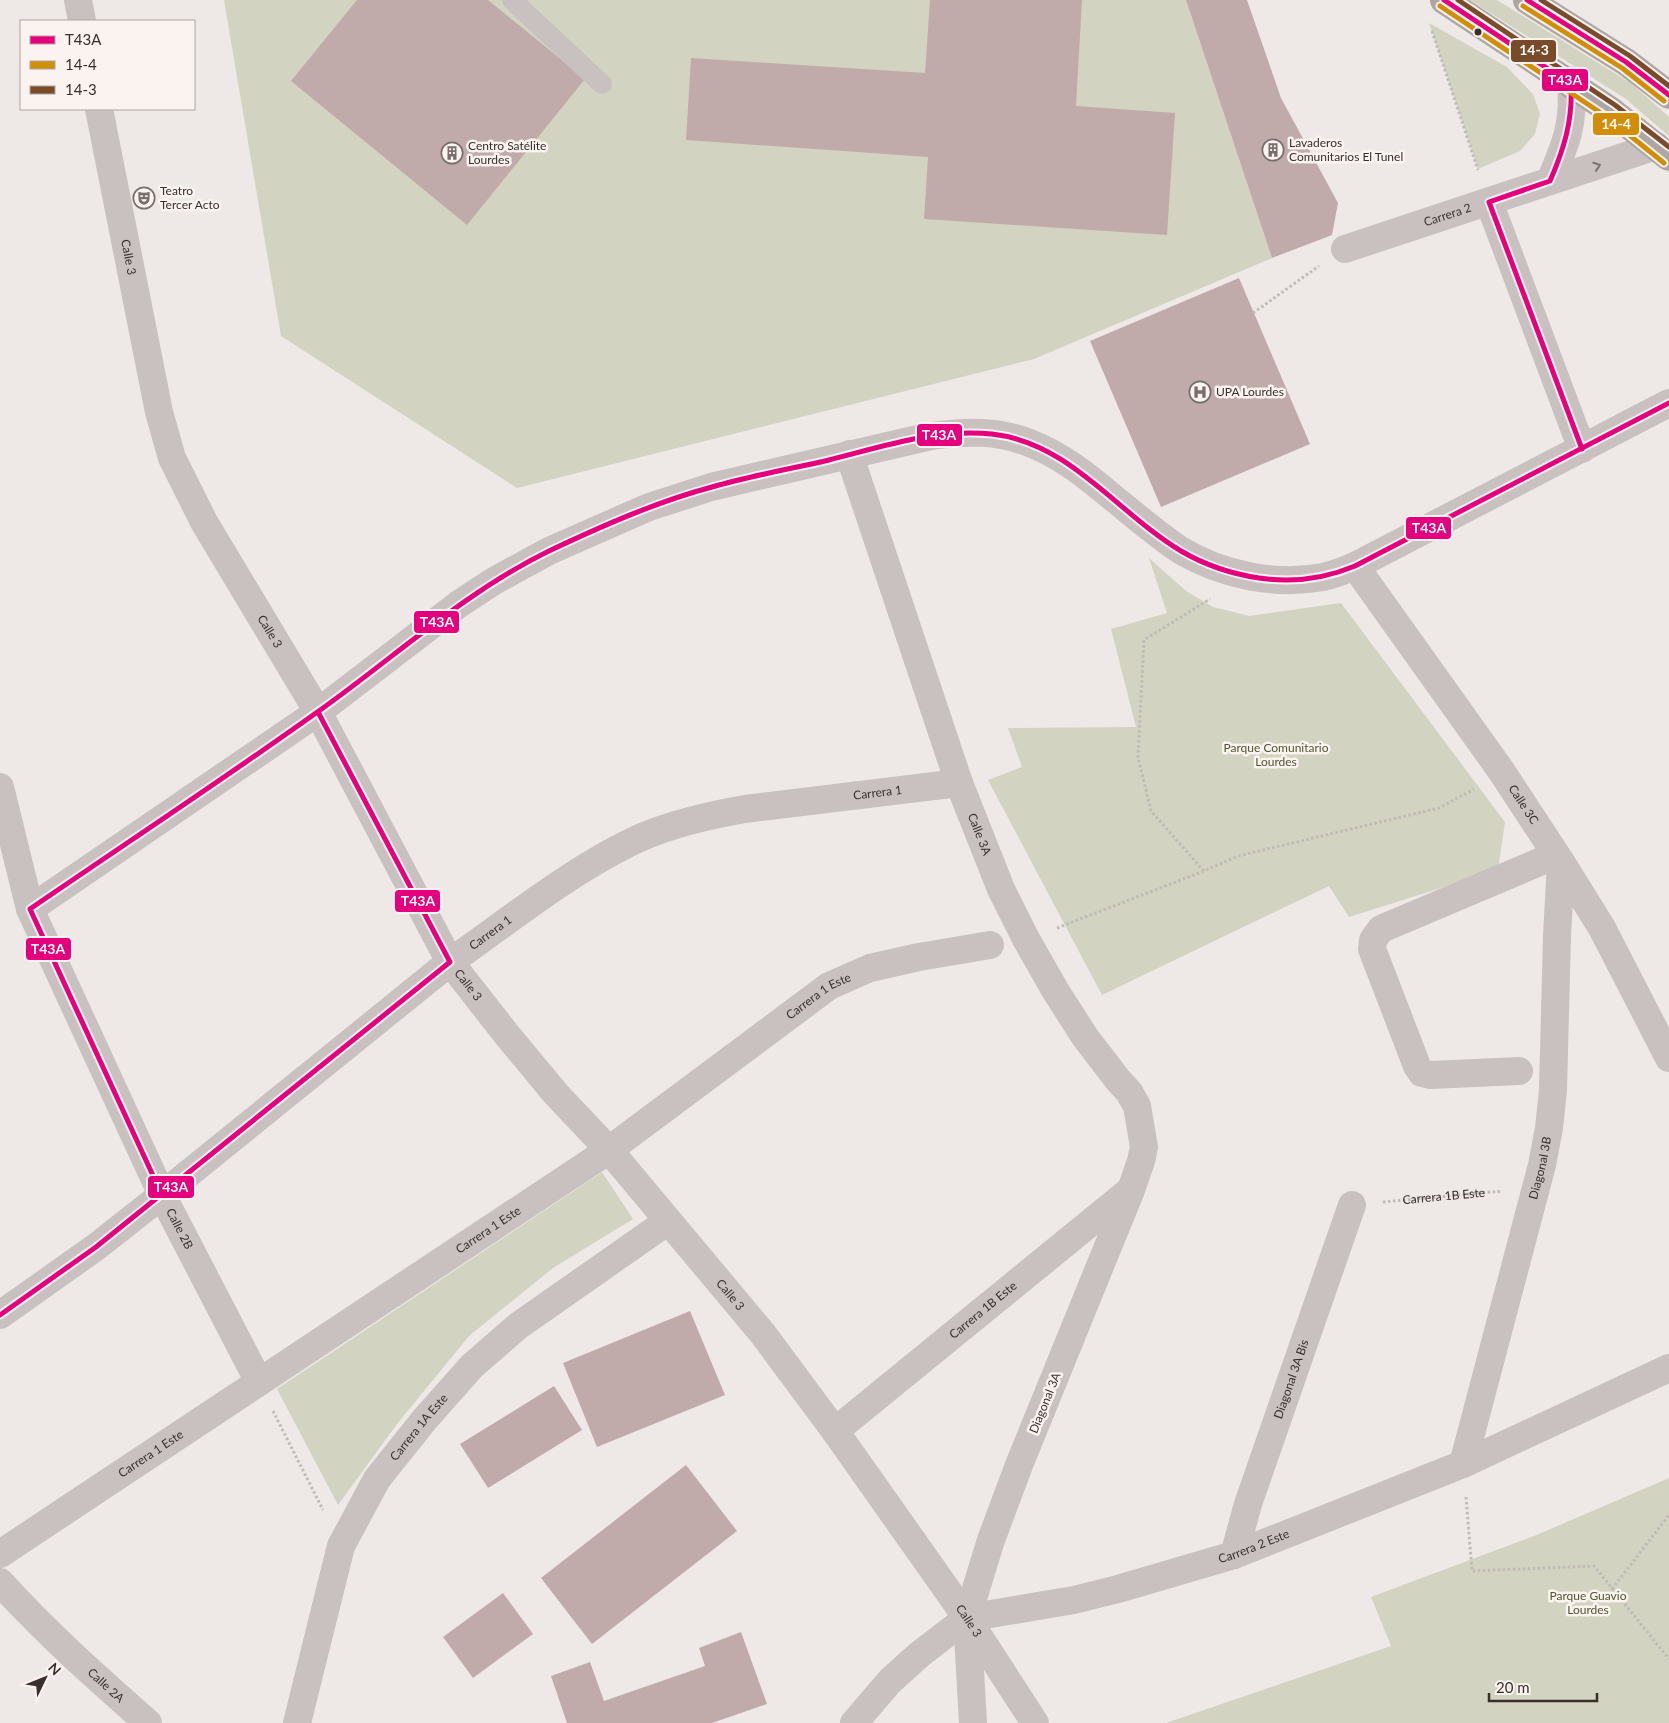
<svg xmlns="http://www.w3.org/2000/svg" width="1669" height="1723" font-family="Lato,sans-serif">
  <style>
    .green { fill: #d2d3c1 }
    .building { fill: #c0abaa }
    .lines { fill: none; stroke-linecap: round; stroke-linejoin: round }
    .path { stroke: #c1bab7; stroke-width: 3; stroke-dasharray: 2.5 2.5; stroke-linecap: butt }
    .service { stroke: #c8c1bf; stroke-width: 20 }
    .minor { stroke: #c8c1bf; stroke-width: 28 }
    .tertiary { stroke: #c8c1bf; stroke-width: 28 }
    .primary { stroke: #ada6a4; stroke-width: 28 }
    .bus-1-casing { stroke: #faf3ef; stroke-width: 9 }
    .bus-2-casing { stroke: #faf3ef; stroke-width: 9 }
    .bus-3-casing { stroke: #faf3ef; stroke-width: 9 }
    .bus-1 { stroke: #e5007d; stroke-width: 5 }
    .bus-2 { stroke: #d18e09; stroke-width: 5 }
    .bus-3 { stroke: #7a4b2a; stroke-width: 5 }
    .oneway { stroke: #79706e }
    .bus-dot { fill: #392e2c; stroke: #faf3ef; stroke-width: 2 }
    .labels { text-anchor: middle; stroke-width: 5; stroke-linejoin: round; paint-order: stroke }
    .poi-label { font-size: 12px; fill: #392e2c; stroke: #faf3ef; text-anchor: start }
    .street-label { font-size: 12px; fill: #392e2c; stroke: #faf3ef }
    .park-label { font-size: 12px; fill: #505632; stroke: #faf3ef }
    .line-badge { stroke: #faf3ef; stroke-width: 2 }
    .badge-label { font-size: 14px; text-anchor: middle; font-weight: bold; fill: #fff }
  </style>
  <rect width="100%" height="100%" fill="#eee9e6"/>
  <g class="green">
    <polygon points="224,0 1186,0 1272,258 1034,359 517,488 281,336"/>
    <polygon points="1470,0 1497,0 1632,84 1669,117 1669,136 1626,99"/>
    <polygon points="1429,23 1507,67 1533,94 1540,114 1535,134 1520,151 1478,169"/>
    <polygon points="1149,558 1186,591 1213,607 1249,616 1341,603 1505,822 1498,870 1349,917 1329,886 1102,995 988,780 1022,767 1008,728 1136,727 1111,629 1167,613"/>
    <polygon points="602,1172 633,1219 553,1268 469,1336 397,1424 338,1505 277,1389"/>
    <polygon points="1669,1478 1669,1723 1166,1723 1391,1646 1371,1597 1539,1534"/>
  </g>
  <g class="building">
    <polygon points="357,0 488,0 585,79 467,225 291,81"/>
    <polygon points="930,0 1082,0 1076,106 1175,113 1167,235 924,219 928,157 686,140 691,58 925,73"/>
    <polygon points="1186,0 1247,0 1281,98 1338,203 1332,235 1272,258"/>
    <polygon points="1239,278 1310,444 1161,507 1090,341"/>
    <polygon points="690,1311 725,1395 597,1447 563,1363"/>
    <polygon points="554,1386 582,1430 488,1488 460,1444"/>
    <polygon points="686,1465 737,1531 592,1644 541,1578"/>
    <polygon points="503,1593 533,1634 473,1678 443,1637"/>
    <polygon points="741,1632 767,1704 712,1723 567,1723 551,1676 590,1662 604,1701 705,1666 699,1648"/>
  </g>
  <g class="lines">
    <g class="path">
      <polyline points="1432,31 1478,170"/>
      <polyline points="1253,313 1319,266"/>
      <polyline points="1204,871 1151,811 1138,757 1144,640 1210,599"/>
      <polyline points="1057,928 1204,871 1238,856 1439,808 1474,789"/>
      <path id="s1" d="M1383,1202L1502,1191"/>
      <polyline points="273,1411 323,1510"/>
      <polyline points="1466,1497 1472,1571 1594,1566 1669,1659"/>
      <polyline points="1612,1589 1669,1515"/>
    </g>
    <polyline class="service" points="512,0 602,84"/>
    <g class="minor">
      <polyline points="78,0 82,21"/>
      <path id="s2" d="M99,109L159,412L172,458L204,522L318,712"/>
      <path d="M1550,181C1565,146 1575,123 1571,84"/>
      <polyline points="1489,202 1582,449"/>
      <path id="s3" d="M1345,249L1656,146"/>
      <path id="s4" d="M849,454L959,783L1001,889L1026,939L1055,990L1085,1037L1118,1080L1129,1092L1137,1106L1144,1147L1141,1161L1131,1190L1019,1465L991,1540L967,1618L973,1723"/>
      <path id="s5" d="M1355,566L1502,772L1561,862L1602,928L1669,1058"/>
      <polyline points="0,787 30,909"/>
      <path id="s6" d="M450,962C510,920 575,867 642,837C675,823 710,815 745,809L959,783"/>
      <polyline points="1519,1071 1430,1075 1422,1073 1417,1066 1372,949 1373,940 1381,929 1556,855"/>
      <path id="s7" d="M162,1195L259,1382"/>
      <path id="s8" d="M835,1431L1128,1192"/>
      <path id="s9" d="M1463,1464L1542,1165L1549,1128L1553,1090L1557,936L1561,862"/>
      <path id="s10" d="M0,1554L609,1150L829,986L870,968L919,957L990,945"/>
      <path id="s11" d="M1234,1555L1248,1504L1352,1205"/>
      <path id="s12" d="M0,1582C46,1633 97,1678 148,1723"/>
      <path id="s13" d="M297,1723L341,1546L377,1479L425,1419L472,1366L518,1326L668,1221"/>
      <path id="s14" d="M854,1723L890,1681L920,1654L967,1618L1074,1600L1118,1589L1234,1555L1463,1464L1669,1368"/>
    </g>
    <g class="tertiary">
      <path id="s15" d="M318,712L450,962L507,1035L556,1094L609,1150L763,1334L835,1431L967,1618L1035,1723"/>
      <path d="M162,1195L30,909L318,712L459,604L494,581L549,551L649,507L711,487L931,436C966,431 999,430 1032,444C1065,457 1090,479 1117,501C1138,518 1158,535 1180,550C1222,575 1275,586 1323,577C1334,575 1345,570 1355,566L1669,403"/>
      <polyline points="0,1315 96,1247 162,1195 450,962"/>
    </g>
    <g class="primary">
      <polyline points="1444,0 1611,111 1669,157"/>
      <polyline points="1527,0 1626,62 1669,95"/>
    </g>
    <g class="bus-1-casing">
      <g id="bus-1">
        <path d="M1444,0L1571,84C1573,120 1564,149 1550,181L1489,202L1582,449"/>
        <polyline points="1527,0 1626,62 1669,95"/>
        <path d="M162,1195L30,909C125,844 222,780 316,713C394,658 464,592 551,550C602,526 656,502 712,487C750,476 790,469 829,460C881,447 937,428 992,434C1071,443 1117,513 1181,551C1205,565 1232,574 1259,578C1293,583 1324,579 1355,566L1669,403"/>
        <polyline points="0,1315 96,1247 450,962 318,712"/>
      </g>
    </g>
    <g class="bus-2-casing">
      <g id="bus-2">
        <polyline points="1440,6 1607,117 1664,163"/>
        <polyline points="1523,6 1622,68 1664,101"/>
      </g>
    </g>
    <g class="bus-3-casing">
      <g id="bus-3">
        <polyline points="1458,0 1615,105 1669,147"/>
        <polyline points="1541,0 1630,56 1669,86"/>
      </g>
    </g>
    <use href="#bus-1" class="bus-1"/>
    <use href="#bus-2" class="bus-2"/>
    <use href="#bus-3" class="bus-3"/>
  </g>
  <defs><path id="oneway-chevron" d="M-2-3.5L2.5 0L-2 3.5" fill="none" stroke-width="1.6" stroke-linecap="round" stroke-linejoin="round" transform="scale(1.25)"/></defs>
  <use class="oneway" href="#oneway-chevron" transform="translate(1597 166) rotate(-18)"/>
  <defs>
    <g id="building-ring" transform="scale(1.125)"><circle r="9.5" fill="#faf3ef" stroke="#786f6d" stroke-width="1.5"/><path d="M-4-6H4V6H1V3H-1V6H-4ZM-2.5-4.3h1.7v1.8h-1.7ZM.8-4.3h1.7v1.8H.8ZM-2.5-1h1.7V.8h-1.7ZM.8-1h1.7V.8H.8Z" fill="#786f6d"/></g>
    <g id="theatre-ring" transform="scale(1.125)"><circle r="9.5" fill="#faf3ef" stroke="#786f6d" stroke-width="1.5"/><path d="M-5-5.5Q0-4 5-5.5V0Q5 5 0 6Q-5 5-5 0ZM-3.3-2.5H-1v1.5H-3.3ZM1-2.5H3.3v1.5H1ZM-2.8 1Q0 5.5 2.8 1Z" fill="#786f6d"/></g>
    <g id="hospital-ring" transform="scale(1.125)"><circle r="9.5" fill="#faf3ef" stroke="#786f6d" stroke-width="1.5"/><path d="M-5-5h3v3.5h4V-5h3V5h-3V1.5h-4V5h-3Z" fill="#786f6d"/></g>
  </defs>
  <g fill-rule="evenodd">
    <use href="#building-ring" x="1273" y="150"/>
    <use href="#building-ring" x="452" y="153"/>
    <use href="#theatre-ring" x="144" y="198"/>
    <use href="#hospital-ring" x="1200" y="392"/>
  </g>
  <circle class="bus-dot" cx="1478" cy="32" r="4.5"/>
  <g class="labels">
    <g class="poi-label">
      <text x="1289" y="147">Lavaderos<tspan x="1289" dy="14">Comunitarios El Tunel</tspan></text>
      <text x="468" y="150">Centro Satélite<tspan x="468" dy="14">Lourdes</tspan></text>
      <text x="160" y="195">Teatro<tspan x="160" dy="14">Tercer Acto</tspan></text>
      <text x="1216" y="396">UPA Lourdes</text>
    </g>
    <g class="street-label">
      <text dy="4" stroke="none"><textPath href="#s3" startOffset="108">Carrera 2</textPath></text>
      <text dy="4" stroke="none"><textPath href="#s2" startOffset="151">Calle 3</textPath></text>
      <text dy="4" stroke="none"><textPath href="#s2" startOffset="556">Calle 3</textPath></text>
      <text dy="4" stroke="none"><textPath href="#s6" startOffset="470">Carrera 1</textPath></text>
      <text dy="4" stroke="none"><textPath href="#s5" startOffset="292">Calle 3C</textPath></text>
      <text dy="4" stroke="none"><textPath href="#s4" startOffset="402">Calle 3A</textPath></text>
      <text dy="4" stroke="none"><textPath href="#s6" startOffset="50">Carrera 1</textPath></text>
      <text dy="4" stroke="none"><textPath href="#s15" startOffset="312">Calle 3</textPath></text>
      <text dy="4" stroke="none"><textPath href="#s10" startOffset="991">Carrera 1 Este</textPath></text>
      <text dy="4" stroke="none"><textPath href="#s9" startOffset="306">Diagonal 3B</textPath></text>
      <text dy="4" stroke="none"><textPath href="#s1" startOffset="61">Carrera 1B Este</textPath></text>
      <text dy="4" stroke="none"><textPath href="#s7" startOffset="38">Calle 2B</textPath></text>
      <text dy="4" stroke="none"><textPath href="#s10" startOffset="586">Carrera 1 Este</textPath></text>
      <text dy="4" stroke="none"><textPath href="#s15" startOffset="718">Calle 3</textPath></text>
      <text dy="4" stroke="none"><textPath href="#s8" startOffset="191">Carrera 1B Este</textPath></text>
      <text dy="4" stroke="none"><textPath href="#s11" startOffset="185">Diagonal 3A Bis</textPath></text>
      <text transform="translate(1045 1403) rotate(-68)" y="4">Diagonal 3A</text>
      <text dy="4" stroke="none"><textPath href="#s13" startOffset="325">Carrera 1A Este</textPath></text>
      <text dy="4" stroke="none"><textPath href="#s10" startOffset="181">Carrera 1 Este</textPath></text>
      <text dy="4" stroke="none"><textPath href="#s14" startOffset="451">Carrera 2 Este</textPath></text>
      <text dy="4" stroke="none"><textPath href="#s15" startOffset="1122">Calle 3</textPath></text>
      <text dy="4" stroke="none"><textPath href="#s12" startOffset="148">Calle 2A</textPath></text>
    </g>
    <g class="park-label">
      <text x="1276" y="752">Parque Comunitario<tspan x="1276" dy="14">Lourdes</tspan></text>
      <text x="1588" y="1600">Parque Guavio<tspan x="1588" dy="14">Lourdes</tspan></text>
    </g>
  </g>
  <g class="line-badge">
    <rect x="1510" y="39" width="47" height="24" rx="5" fill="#7a4b2a"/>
    <rect x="1541" y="68" width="48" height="24" rx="5" fill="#e5007d"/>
    <rect x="1592" y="112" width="48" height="24" rx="5" fill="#d18e09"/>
    <rect x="916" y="423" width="47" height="24" rx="5" fill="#e5007d"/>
    <rect x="1405" y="516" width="47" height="24" rx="5" fill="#e5007d"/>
    <rect x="413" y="610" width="47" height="24" rx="5" fill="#e5007d"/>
    <rect x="394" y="889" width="47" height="24" rx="5" fill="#e5007d"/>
    <rect x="25" y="937" width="47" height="24" rx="5" fill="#e5007d"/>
    <rect x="147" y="1175" width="48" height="24" rx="5" fill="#e5007d"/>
  </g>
  <g class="badge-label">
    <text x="1534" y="55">14-3</text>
    <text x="1565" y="85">T43A</text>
    <text x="1616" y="129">14-4</text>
    <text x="939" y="440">T43A</text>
    <text x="1429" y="533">T43A</text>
    <text x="437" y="627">T43A</text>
    <text x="418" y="906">T43A</text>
    <text x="48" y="954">T43A</text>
    <text x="171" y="1192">T43A</text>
  </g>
  <rect x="20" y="20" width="175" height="90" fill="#faf3ef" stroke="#ada4a1"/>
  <rect x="30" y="36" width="25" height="8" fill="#e5007d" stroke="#ada4a1"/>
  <text x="65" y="45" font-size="15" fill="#392e2c">T43A</text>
  <rect x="30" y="61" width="25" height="8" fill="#d18e09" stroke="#ada4a1"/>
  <text x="65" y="70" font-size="15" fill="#392e2c">14-4</text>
  <rect x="30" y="86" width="25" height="8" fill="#7a4b2a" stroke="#ada4a1"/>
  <text x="65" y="95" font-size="15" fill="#392e2c">14-3</text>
  <g transform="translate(45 1678) rotate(47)" stroke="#faf3ef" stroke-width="4" paint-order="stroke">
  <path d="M0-4L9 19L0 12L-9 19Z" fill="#392e2c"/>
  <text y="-8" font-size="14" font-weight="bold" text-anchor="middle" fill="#392e2c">N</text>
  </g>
  <path d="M1489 1693v8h108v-8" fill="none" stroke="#392e2c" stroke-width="2.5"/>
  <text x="1496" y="1693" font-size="15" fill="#392e2c" stroke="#faf3ef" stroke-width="4" paint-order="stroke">20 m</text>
</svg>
